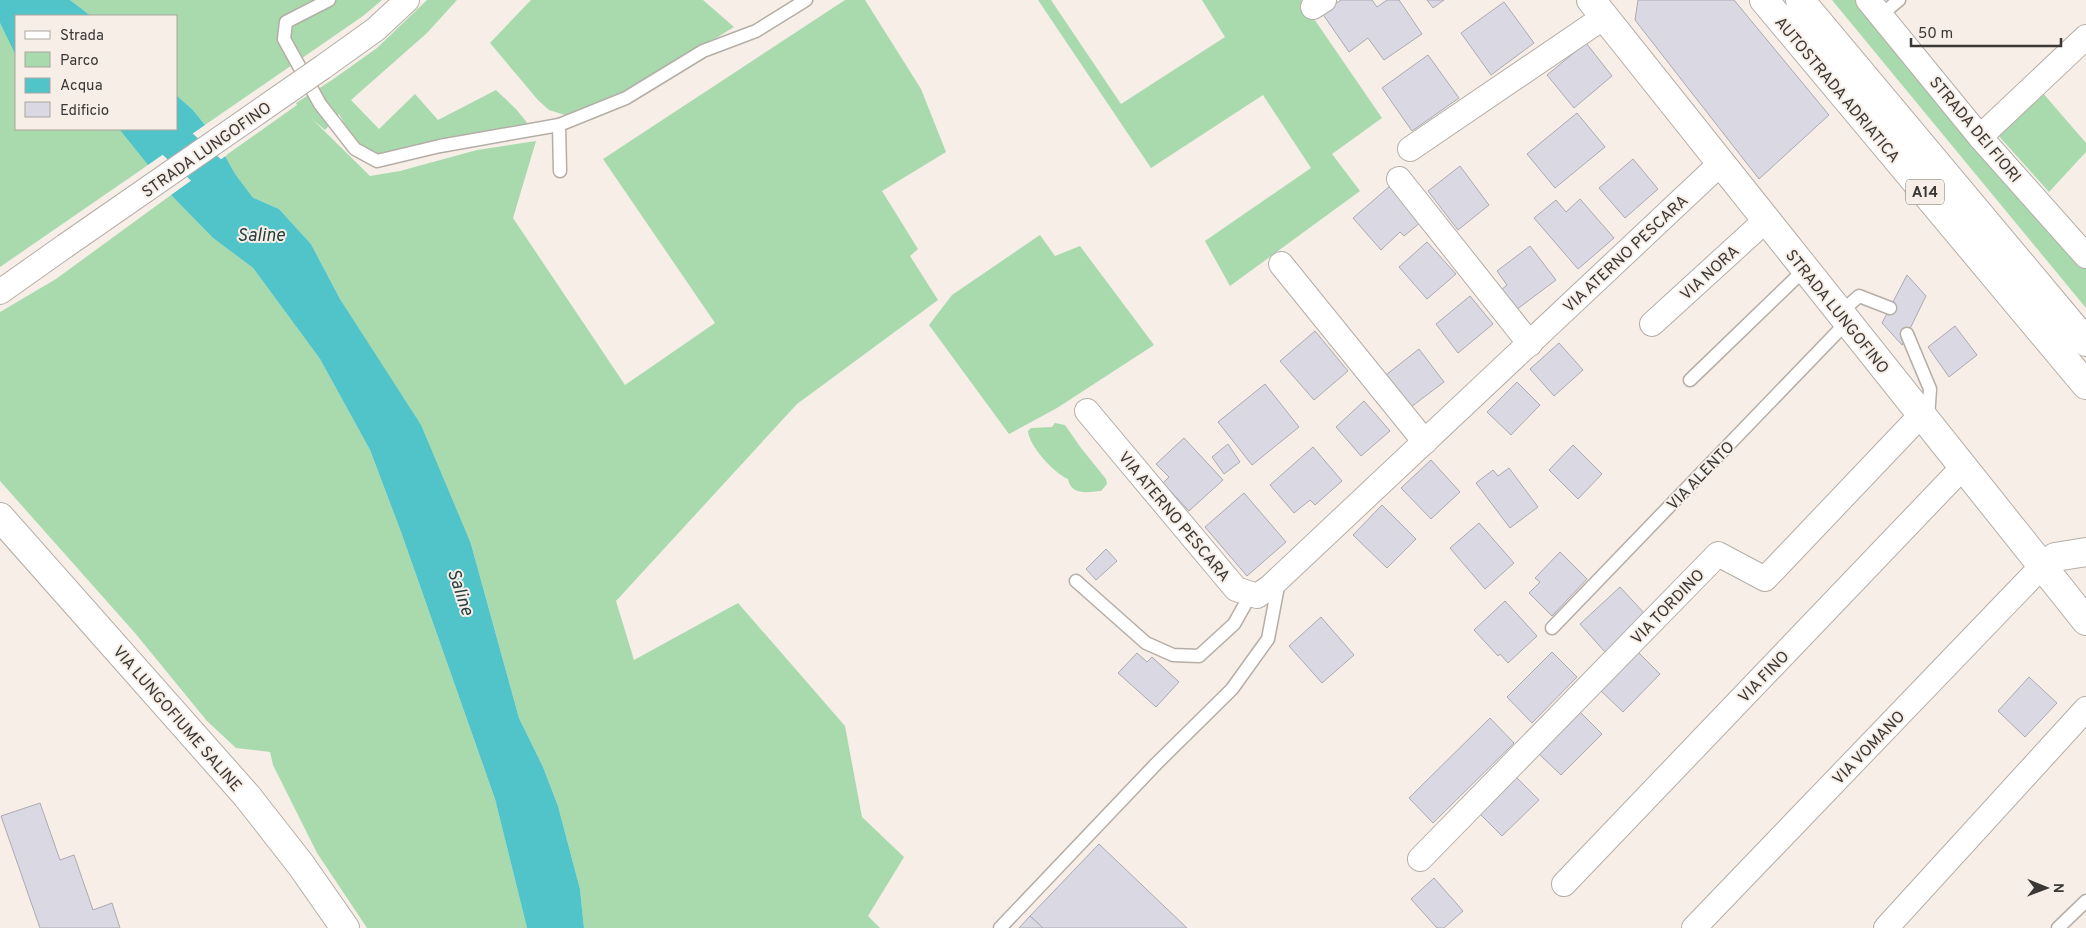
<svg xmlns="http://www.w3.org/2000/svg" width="2086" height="928" font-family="Overpass,sans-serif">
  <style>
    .green { fill: #a8daad }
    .water { fill: #50c4c9 }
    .pier { fill: #f6eee7 }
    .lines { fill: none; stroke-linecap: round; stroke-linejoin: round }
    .river { stroke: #50c4c9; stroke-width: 36 }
    .building { fill: #dad9e3; stroke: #abaab3 }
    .lane-casing { stroke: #b5aea7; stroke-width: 15 }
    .street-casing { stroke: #b5aea7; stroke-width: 26 }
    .secondary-casing { stroke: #b5aea7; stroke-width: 30 }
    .primary-casing { stroke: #b5aea7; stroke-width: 30 }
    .highway-casing { stroke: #b5aea7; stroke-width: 30 }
    .lane { stroke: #fff; stroke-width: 12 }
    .street { stroke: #fff; stroke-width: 24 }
    .secondary { stroke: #fff; stroke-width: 28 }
    .primary { stroke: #fff; stroke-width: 28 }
    .highway { stroke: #fff; stroke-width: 28 }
    .street-bridge-casing { stroke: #b5aea7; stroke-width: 26; stroke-linecap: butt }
    .street-bridge { stroke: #fff; stroke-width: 24 }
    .labels { text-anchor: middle; stroke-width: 4; stroke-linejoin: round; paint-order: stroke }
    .shield { fill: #f6eee7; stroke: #726e6a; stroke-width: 1 }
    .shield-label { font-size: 15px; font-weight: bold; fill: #3a3734 }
    .street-label { font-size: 16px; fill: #3a3734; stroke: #f6eee7 }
    .water-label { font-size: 18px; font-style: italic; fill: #243e3f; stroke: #f6eee7 }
  </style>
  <rect width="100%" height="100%" fill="#f6eee7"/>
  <g class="green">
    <polygon points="70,0 382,0 363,16 205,125 193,110 176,95 176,16 91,16"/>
    <path d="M427,0H457L427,33L351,100L379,129L415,94L438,120L496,90L516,109L529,125L488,131L389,156C356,153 354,140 339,114L325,130L311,118L370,176L400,171L477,150L536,141L513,218L625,385L715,323L603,159L845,0H865L921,89L946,152L882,191L918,249L910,256L938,300L797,404L616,601L634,660L738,603L845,726L862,817L904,857L868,916L880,928H584L580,889L558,806L543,767L519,718L471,544L374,353L340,299L311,244L279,209L247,195L225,156L297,105L296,103L332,80L377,48Z"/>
    <polygon points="531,0 703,0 734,27 619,98 565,115 549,110 538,100 490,43"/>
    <polygon points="1038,0 1051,0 1121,104 1225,37 1202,0 1301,0 1382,118 1332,154 1360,191 1230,286 1205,241 1311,168 1263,95 1151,168"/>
    <polygon points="1832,0 1861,0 2086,265 2086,308"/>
    <polygon points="0,23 16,56 16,129 119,129 148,165 0,267"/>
    <polygon points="2042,92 2086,143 2086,152 2049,192 1997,134"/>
    <polygon points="171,195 213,238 253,268 320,359 370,450 401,532 495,799 527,928 367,928 317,853 273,765 270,752 236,748 207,721 135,633 0,481 0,312 56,279"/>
    <polygon points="1040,235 1055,256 1080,246 1154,345 1057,408 1009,434 929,325 952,295"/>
    <path d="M1055,423L1065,425L1081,448L1106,479L1107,484L1101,491C1088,492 1071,496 1068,479C1054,473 1029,446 1028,431L1031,428L1052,427Z"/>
  </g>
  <g class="water">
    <polygon points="0,0 70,0 91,16 16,16 16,56 0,23"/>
    <polygon points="176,95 193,110 205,125 148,165 119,129 176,129"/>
    <polygon points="225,156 247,195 279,209 311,244 340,299 421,425 471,544 519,718 543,767 558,806 580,889 584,928 527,928 495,799 401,532 370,450 320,359 253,268 213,238 171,195"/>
  </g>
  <g class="pier">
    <polygon points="207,124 207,127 149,167 146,167"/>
    <polygon points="224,154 227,155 169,196 169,193"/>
  </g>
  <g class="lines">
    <polyline class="river" points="161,129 217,180 238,208"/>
  </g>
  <g class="building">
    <polygon points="1341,0 1372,0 1377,7 1387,0 1399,0 1422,34 1384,60 1368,38 1349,52 1322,13"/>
    <polygon points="1427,0 1444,0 1433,8"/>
    <polygon points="1638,0 1734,0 1829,115 1759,179 1635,20"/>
    <polygon points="1504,2 1534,43 1491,75 1461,33"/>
    <polygon points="1586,43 1612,76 1574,108 1547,75"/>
    <polygon points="1428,55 1459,98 1412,131 1382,88"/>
    <polygon points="1577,113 1605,147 1555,188 1527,154"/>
    <polygon points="1633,159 1658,189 1625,218 1599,188"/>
    <polygon points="1460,166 1489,205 1458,230 1428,191"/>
    <polygon points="1390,186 1421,222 1404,236 1400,232 1381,250 1353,218"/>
    <polygon points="1580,199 1614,238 1578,269 1534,218 1556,200 1566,212"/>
    <polygon points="1427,242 1456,274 1427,299 1399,267"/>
    <polygon points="1530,246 1556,280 1516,310 1501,290 1507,285 1497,271"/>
    <polygon points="1907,275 1926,296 1902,345 1882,323"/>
    <polygon points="1470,296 1493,324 1458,353 1436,324"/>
    <polygon points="1955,326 1977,355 1949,377 1928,347"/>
    <polygon points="1315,331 1348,371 1314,400 1280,361"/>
    <polygon points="1559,343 1583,370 1554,396 1530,369"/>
    <polygon points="1419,349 1444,382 1411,407 1386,375"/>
    <polygon points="1517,382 1540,405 1511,435 1487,412"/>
    <polygon points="1265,384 1299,427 1252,465 1218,422"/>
    <polygon points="1364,401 1390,431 1361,456 1336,427"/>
    <polygon points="1184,438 1223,480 1189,511 1163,483 1169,477 1156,464"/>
    <polygon points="1228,444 1240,462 1224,474 1212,457"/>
    <polygon points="1573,445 1602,474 1578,499 1549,470"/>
    <polygon points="1313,447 1342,481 1315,505 1310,500 1294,513 1270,485"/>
    <polygon points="1431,460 1460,492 1431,519 1401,488"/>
    <polygon points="1509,468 1538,507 1510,528 1476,483 1493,470 1498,476"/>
    <polygon points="1244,493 1286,542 1247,576 1205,527"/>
    <polygon points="1382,505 1416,539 1387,568 1353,535"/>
    <polygon points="1479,523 1514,563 1485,589 1450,548"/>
    <polygon points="1106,549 1117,561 1096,580 1086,569"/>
    <polygon points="1560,552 1587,579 1552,616 1529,593 1540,582 1535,578"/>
    <polygon points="1620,587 1645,614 1605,652 1580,624"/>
    <polygon points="1505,601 1537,636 1508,663 1500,654 1498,656 1474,630"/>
    <polygon points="1321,617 1354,655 1322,683 1289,646"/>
    <polygon points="1637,651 1660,674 1623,712 1600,690"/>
    <polygon points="1552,652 1577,677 1532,723 1507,697"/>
    <polygon points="1137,653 1147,662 1152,657 1179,682 1156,707 1118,673"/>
    <polygon points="2029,677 2057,703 2025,737 1998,711"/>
    <polygon points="1579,711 1602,734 1561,775 1538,753"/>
    <polygon points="1490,718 1514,743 1433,823 1409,798"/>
    <polygon points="1515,776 1539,800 1502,836 1479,813"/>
    <polygon points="40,803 60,860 74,855 93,910 112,903 120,928 40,928 1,816"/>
    <polygon points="1099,844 1187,928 1043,928 1030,916"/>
    <polygon points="1434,878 1463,911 1444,928 1437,928 1411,899"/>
    <polygon points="1030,916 1043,928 1019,928"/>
  </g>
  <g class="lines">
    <g class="lane-casing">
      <g id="lane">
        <polyline points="329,0 286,22 284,39 320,104 355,149 377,161 440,146 559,125"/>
        <polyline points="1881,15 1899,0"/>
        <polyline points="560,171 559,125 626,98 703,51 756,31 806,0"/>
        <polyline points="1840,313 1859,296 1890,308"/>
        <polyline points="1907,334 1930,389 1928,418"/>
        <polyline points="1690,380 1805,269"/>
        <polyline points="1076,581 1146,643 1173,655 1199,656 1234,624 1251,594"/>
        <polyline points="1552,628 1847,322"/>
        <polyline points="1000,928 1156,764 1232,689 1268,639 1279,581"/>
        <polyline points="2058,928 2086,901"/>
      </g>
    </g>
    <g class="street-casing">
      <g id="street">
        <polyline points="1868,0 1980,137 2086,256"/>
        <polyline points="1313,7 1324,0"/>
        <polyline points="323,67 376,29 407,0"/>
        <polyline points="1980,137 2086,37"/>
        <polyline points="1410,149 1604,17"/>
        <polyline points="1399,179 1530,344"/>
        <polyline points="1281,264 1425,442"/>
        <polyline points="0,292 65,246"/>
        <polyline points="1652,324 1766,220"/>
        <polyline points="1087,411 1236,589 1257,596 1270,587 1721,163"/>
        <polyline points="1420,859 1718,554 1765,579 1921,415"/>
        <polyline points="1564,884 1963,467"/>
        <polyline points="1694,928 2042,566"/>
        <polyline points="1886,928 2086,709"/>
      </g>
    </g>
    <g class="secondary-casing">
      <g id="secondary">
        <polyline points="1591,0 2086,621"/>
        <polyline points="2042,566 2055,557 2086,552"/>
      </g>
    </g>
    <g class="primary-casing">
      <polyline id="primary" points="0,517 247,796 301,865 345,928"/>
    </g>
    <g class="highway-casing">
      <g id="highway">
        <polyline points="1764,0 2086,385"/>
        <polyline points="1800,0 2086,342"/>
      </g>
    </g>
    <use href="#lane" class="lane"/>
    <use href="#street" class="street"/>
    <use href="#secondary" class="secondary"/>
    <use href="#primary" class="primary"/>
    <use href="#highway" class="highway"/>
    <g class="street-bridge-casing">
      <polyline id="street-bridge" points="65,246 323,67"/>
    </g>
    <use href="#street-bridge" class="street-bridge"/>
  </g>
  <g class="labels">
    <rect class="shield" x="1906" y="179.5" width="38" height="25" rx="4"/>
    <g class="shield-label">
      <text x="1925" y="197">A14</text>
    </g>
    <g class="street-label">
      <text transform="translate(1838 89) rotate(50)" y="6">AUTOSTRADA ADRIATICA</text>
      <text transform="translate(1976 129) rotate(50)" y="6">STRADA DEI FIORI</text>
      <text transform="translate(206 149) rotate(-35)" y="6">STRADA LUNGOFINO</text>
      <text transform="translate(1625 253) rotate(-43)" y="6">VIA ATERNO PESCARA</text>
      <text transform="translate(1709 272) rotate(-42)" y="6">VIA NORA</text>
      <text transform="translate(1838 311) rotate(51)" y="6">STRADA LUNGOFINO</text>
      <text transform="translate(1700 475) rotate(-46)" y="6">VIA ALENTO</text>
      <text transform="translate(1175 516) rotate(50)" y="6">VIA ATERNO PESCARA</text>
      <text transform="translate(1667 606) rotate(-46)" y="6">VIA TORDINO</text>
      <text transform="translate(1763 676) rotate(-46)" y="6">VIA FINO</text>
      <text transform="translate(178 718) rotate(49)" y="6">VIA LUNGOFIUME SALINE</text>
      <text transform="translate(1868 747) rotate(-46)" y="6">VIA VOMANO</text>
    </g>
    <g class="water-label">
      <text x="261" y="241">Saline</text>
      <text transform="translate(461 592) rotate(71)" y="6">Saline</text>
    </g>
  </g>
  <rect x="15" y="15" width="162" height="115" fill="#f6eee7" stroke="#aba59f"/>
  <rect x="25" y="31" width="25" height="8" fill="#ffffff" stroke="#aba59f"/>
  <text x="60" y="40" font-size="15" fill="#3a3734">Strada</text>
  <rect x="25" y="52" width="25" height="15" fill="#a8daad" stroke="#aba59f"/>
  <text x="60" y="65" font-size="15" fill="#3a3734">Parco</text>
  <rect x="25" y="78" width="25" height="15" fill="#50c4c9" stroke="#aba59f"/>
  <text x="60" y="90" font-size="15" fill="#3a3734">Acqua</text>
  <rect x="25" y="102" width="25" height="15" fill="#dad9e3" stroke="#aba59f"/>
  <text x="60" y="115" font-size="15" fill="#3a3734">Edificio</text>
  <g transform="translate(2046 888) rotate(91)" stroke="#f6eee7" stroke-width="4" paint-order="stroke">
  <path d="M0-4L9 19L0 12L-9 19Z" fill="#3a3734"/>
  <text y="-8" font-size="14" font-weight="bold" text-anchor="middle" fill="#3a3734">N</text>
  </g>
  <path d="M1911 38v8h150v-8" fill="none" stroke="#3a3734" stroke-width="2.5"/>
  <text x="1918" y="38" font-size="15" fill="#3a3734" stroke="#f6eee7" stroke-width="4" paint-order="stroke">50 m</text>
</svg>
